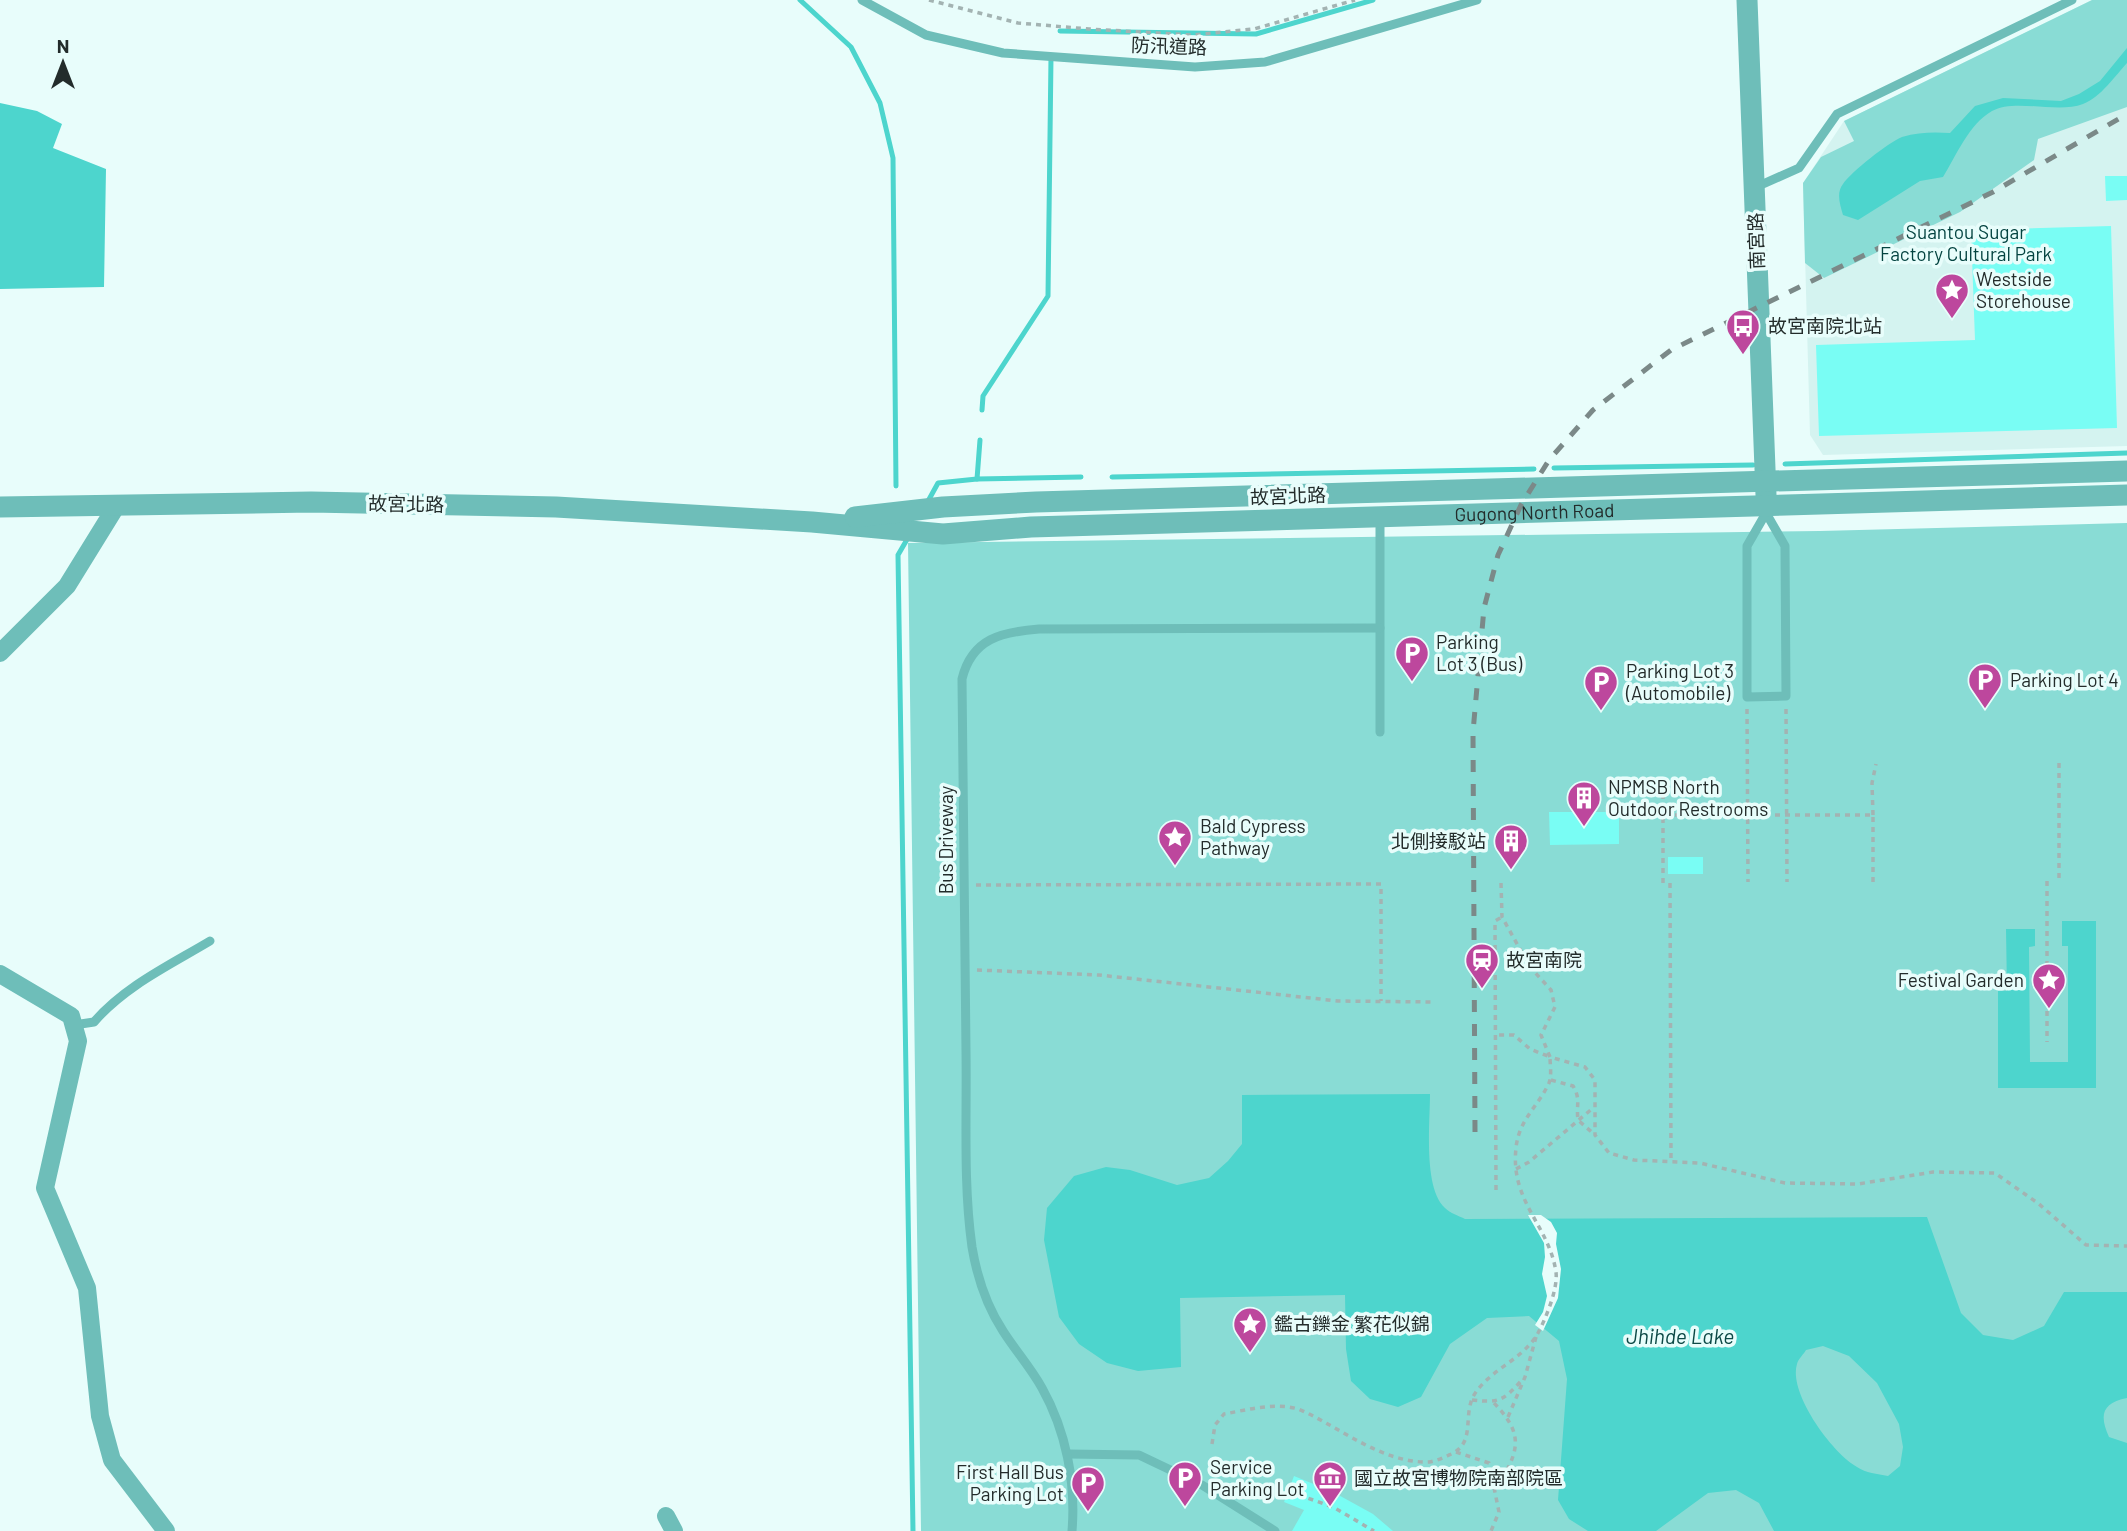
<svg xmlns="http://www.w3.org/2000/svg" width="2127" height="1531" font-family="Barlow,'Noto Sans TC',sans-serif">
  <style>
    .built { fill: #d4f3f0 }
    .green { fill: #89dcd5 }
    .water { fill: #4dd5cd; fill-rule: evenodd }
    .pier { fill: #e8fdfb }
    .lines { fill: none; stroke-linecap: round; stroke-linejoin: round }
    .stream { stroke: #4dd5cd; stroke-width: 5 }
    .building { fill: #79fdf4 }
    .path { stroke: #a3b3b2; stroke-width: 3.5; stroke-dasharray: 5 5; stroke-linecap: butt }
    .service { stroke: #6ebeb9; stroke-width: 9 }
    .minor { stroke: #6ebeb9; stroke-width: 18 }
    .tertiary { stroke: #6ebeb9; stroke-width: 21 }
    .rail { stroke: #7b8988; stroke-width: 5; stroke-dasharray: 12 12; stroke-linecap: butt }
    .labels { text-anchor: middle; stroke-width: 7; stroke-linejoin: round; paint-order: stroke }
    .street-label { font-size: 19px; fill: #232c2b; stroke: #e8fdfb }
    .park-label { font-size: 19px; fill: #044441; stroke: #e8fdfb }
    .poi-label { font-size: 19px; fill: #232c2b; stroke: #e8fdfb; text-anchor: start }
    .water-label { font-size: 21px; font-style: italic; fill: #0c4946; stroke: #e8fdfb }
  </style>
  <rect width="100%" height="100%" fill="#e8fdfb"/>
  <polygon class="built" points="2092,0 2127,0 2127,446 1823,455 1810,435 1803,183 1844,121"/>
  <g class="green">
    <polygon points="2092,0 2127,0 2127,107 2038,139 2034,160 1960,212 1824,278 1805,263 1803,183 1821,157 1854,141 1844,121"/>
    <polygon points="2127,523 2127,1531 921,1531 908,543 1820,531"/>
  </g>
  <g class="water">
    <path d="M2127,48V63C2115,76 2101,97 2083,104C2057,114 2015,98 1992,111C1969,124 1956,156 1943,177L1920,181L1858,220L1843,215C1840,204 1836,193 1843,184C1851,172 1889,142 1902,137C1919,132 1934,132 1950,133L1975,106L2003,98L2061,101L2079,94L2100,81Z"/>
    <polygon points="0,103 37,111 62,124 53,148 106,169 104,287 0,289"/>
    <polygon points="2062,921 2096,921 2096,1088 1998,1088 1998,991 2007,991 2006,929 2035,929 2035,946 2029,947 2030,1062 2068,1062 2068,946 2062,946"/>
    <path d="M1430,1094C1430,1123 1423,1188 1445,1208C1450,1213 1459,1216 1465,1219L1927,1217L1961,1313L1983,1335L2013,1340L2044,1326L2064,1292H2127V1398C2102,1403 2099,1415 2109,1437L2127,1443V1531H1774L1759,1503L1736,1490L1708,1493L1656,1531H1588L1569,1519L1558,1500L1567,1379L1559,1341L1529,1316L1487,1318L1450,1344L1421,1397L1398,1407L1370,1399L1351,1381L1346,1349L1345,1295L1180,1298L1181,1367L1138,1371L1107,1363L1079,1344L1059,1317L1044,1240L1047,1208L1074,1176L1106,1167L1130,1170L1177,1185L1209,1178L1228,1161L1242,1144V1095ZM1823,1346L1849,1356L1877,1383L1899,1424L1903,1447L1900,1466L1888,1476C1877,1474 1866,1473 1857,1467C1832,1453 1788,1393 1797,1364C1798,1359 1804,1354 1806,1350Z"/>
  </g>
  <polygon class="pier" points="1528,1215 1541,1215 1551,1222 1557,1233 1556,1244 1561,1269 1558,1298 1543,1331 1535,1325 1543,1312 1547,1296 1542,1274 1545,1257 1544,1243"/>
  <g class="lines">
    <g class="stream">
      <polyline points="800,0 851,47 880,103 893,158 896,486"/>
      <polyline points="1060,31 1256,34 1373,0"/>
      <polyline points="982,410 983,396 1048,296 1051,57"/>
      <polyline points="980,440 977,479 1081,477"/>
      <polyline points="1785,464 2127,453"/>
      <polyline points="1554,468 1753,465"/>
      <polyline points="1112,477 1534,469"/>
      <polyline points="927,503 938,483 977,479"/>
      <polyline points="909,536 898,555 913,1531"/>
    </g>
  </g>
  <g class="building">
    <polygon points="2105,176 2127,176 2127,200 2106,201"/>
    <polygon points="2111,226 2117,428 1819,436 1816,345 1975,340 1971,230"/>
    <polygon points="1549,812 1619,812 1619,844 1550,845"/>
    <rect x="1668" y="857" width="35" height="17"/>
    <polygon points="1294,1476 1333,1492 1373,1514 1393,1531 1292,1531 1304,1510 1284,1502"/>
  </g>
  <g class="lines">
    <g class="path">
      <polyline points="929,0 1018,23 1089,29 1192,35 1254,29 1355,0"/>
      <polyline points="1747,709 1748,882"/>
      <polyline points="1786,709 1787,882"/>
      <polyline points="2059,763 2059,881"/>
      <polyline points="1663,784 1663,815"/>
      <polyline points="1873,815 1872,783 1876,764"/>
      <polyline points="2047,881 2047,1042"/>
      <polyline points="1501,883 1502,917 1530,967 1551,990 1555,1007 1541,1035 1550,1057 1585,1067 1595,1080 1595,1135 1609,1153 1634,1160 1700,1163 1785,1183 1858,1184 1933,1172 1995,1173 2039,1204 2086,1245 2127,1246"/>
      <polyline points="1663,883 1663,815 1873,815 1873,882"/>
      <polyline points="1670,883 1671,1161"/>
      <polyline points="976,885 1381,884 1381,1001"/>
      <polyline points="977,970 1099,975 1338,1001 1434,1002"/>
      <path d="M1551,1080L1573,1086C1581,1099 1576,1105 1578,1120L1595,1135"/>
      <polyline points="1516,1169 1529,1162 1593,1108"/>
      <polyline points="1496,1190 1495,921 1502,917"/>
      <path d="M1472,1400C1499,1403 1503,1401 1521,1381"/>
      <path d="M1494,1403C1527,1437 1517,1453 1496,1490"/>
      <polyline points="1508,1417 1525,1377 1536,1337"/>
      <path d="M1212,1444L1215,1425L1224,1414C1247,1410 1275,1402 1298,1409C1308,1413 1317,1418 1326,1423C1358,1441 1392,1463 1429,1462C1436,1461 1443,1458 1449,1455C1477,1444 1462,1416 1474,1395C1490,1369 1523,1360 1538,1333C1546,1318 1558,1289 1556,1272C1549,1225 1510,1202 1516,1148C1519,1119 1538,1107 1549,1083C1552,1076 1550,1064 1550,1057L1530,1049L1514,1035H1496"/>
      <polyline points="1456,1452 1489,1463 1499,1512 1491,1531"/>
      <polyline points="1299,1495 1333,1507 1374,1531"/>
    </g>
    <g class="service">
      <polyline points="862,0 926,35 1003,53 1195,67 1265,62 1477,0"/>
      <polyline points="1754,188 1799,168 1837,114 2072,0"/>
      <polygon points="1766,513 1785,546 1786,696 1747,697 1747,546"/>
      <polyline points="1380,517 1380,732"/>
      <path d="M74,1025L94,1022C125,986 170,965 210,941"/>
      <polyline points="1068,1454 1139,1455 1202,1485 1275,1531"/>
      <path d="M1072,1531C1076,1482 1066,1431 1042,1388C1031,1368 1015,1350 1003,1331C986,1305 977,1277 972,1247C963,1183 967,1115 966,1051C964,927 963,803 962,679C972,638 1002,632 1039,629L1380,628"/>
    </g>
    <g class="minor">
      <polyline points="0,653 67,586 117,505"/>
      <polyline points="0,974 71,1016 78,1041 45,1188 87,1288 100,1416 112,1460 166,1531"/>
      <polyline points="666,1516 674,1531"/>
    </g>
    <g class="tertiary">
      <polyline points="1747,0 1766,495"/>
      <path id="s1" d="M0,507L311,502L556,507L812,522L943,534L1031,527L2127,495"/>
      <polyline points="855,517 943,507 1036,502 2127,471"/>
    </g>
    <polyline class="rail" points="1475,1132 1473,732 1484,608 1498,555 1521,505 1549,460 1593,410 1671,350 1993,192 2127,114"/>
  </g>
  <defs>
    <g id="sight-pin" transform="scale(1.75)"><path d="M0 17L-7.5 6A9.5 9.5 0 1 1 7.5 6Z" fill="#bd479d" stroke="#e8fdfb"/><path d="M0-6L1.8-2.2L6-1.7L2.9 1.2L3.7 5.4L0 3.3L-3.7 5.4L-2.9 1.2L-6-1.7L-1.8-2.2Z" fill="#fff"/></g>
    <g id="bus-pin" transform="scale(1.75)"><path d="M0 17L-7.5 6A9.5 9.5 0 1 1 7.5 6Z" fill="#bd479d" stroke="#e8fdfb"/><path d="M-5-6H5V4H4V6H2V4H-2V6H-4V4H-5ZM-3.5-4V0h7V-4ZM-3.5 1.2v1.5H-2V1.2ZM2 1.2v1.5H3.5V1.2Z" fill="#fff"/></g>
    <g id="parking-pin" transform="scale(1.75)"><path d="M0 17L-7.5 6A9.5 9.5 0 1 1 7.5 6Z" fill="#bd479d" stroke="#e8fdfb"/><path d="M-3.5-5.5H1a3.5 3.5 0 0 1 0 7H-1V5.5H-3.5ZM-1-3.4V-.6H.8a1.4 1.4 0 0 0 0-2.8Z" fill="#fff"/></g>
    <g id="building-pin" transform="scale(1.75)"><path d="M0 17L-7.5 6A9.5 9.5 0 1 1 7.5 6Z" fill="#bd479d" stroke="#e8fdfb"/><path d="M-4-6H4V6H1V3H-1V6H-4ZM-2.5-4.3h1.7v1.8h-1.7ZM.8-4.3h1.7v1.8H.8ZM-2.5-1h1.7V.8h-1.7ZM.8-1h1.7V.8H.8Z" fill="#fff"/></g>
    <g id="station-pin" transform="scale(1.75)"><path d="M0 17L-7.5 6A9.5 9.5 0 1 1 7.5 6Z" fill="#bd479d" stroke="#e8fdfb"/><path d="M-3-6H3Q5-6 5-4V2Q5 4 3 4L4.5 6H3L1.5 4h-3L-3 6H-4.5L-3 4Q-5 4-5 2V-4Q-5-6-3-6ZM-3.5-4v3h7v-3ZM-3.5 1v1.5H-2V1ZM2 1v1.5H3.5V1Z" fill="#fff"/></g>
    <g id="museum-pin" transform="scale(1.75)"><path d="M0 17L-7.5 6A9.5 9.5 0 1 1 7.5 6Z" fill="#bd479d" stroke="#e8fdfb"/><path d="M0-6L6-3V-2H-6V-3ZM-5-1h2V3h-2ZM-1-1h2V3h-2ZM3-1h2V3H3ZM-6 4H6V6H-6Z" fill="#fff"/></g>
  </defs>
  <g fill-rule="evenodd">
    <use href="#sight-pin" x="1952" y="290"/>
    <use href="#bus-pin" x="1743" y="326"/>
    <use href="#parking-pin" x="1412" y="653"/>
    <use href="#parking-pin" x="1985" y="680"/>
    <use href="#parking-pin" x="1601" y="682"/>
    <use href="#building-pin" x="1584" y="798"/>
    <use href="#sight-pin" x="1175" y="837"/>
    <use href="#building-pin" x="1511" y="841"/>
    <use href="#station-pin" x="1482" y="960"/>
    <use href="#sight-pin" x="2049" y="980"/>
    <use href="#sight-pin" x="1250" y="1324"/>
    <use href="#parking-pin" x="1185" y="1478"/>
    <use href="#museum-pin" x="1330" y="1478"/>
    <use href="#parking-pin" x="1088" y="1483"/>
  </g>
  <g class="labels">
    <g class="street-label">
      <text transform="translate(1169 46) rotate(2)" y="7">防汛道路</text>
      <text transform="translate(1756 241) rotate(-92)" y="7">南宮路</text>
      <text transform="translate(1288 496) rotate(-2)" y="7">故宮北路</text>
      <text transform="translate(406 504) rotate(1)" y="7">故宮北路</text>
      <text dy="7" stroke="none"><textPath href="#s1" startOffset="1536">Gugong North Road</textPath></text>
      <text transform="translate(946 840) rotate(-90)" y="7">Bus Driveway</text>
    </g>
    <g class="park-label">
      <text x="1966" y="239">Suantou Sugar<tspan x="1966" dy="22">Factory Cultural Park</tspan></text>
    </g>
    <g class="poi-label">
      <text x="1976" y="286">Westside<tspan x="1976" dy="22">Storehouse</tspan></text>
      <text x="1768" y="333">故宮南院北站</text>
      <text x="1436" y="649">Parking<tspan x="1436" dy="22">Lot 3 (Bus)</tspan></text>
      <text x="1626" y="678">Parking Lot 3<tspan x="1626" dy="22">(Automobile)</tspan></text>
      <text x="2010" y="687">Parking Lot 4</text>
      <text x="1608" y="794">NPMSB North<tspan x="1608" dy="22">Outdoor Restrooms</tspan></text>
      <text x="1200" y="833">Bald Cypress<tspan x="1200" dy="22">Pathway</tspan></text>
      <text x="1486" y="848" text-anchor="end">北側接駁站</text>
      <text x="1506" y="967">故宮南院</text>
      <text x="2024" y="987" text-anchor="end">Festival Garden</text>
      <text x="1274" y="1331">鑑古鑠金 繁花似錦</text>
      <text x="1210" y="1474">Service<tspan x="1210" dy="22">Parking Lot</tspan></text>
      <text x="1064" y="1479" text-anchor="end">First Hall Bus<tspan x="1064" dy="22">Parking Lot</tspan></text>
      <text x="1354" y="1485">國立故宮博物院南部院區</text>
    </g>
    <g class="water-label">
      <text x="1680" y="1344">Jhihde Lake</text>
    </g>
  </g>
  <g transform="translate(63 63)" stroke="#e8fdfb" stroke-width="5" paint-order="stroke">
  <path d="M0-5L12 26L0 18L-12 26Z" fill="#232c2b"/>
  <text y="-10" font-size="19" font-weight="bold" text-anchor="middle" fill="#232c2b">N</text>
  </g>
</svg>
